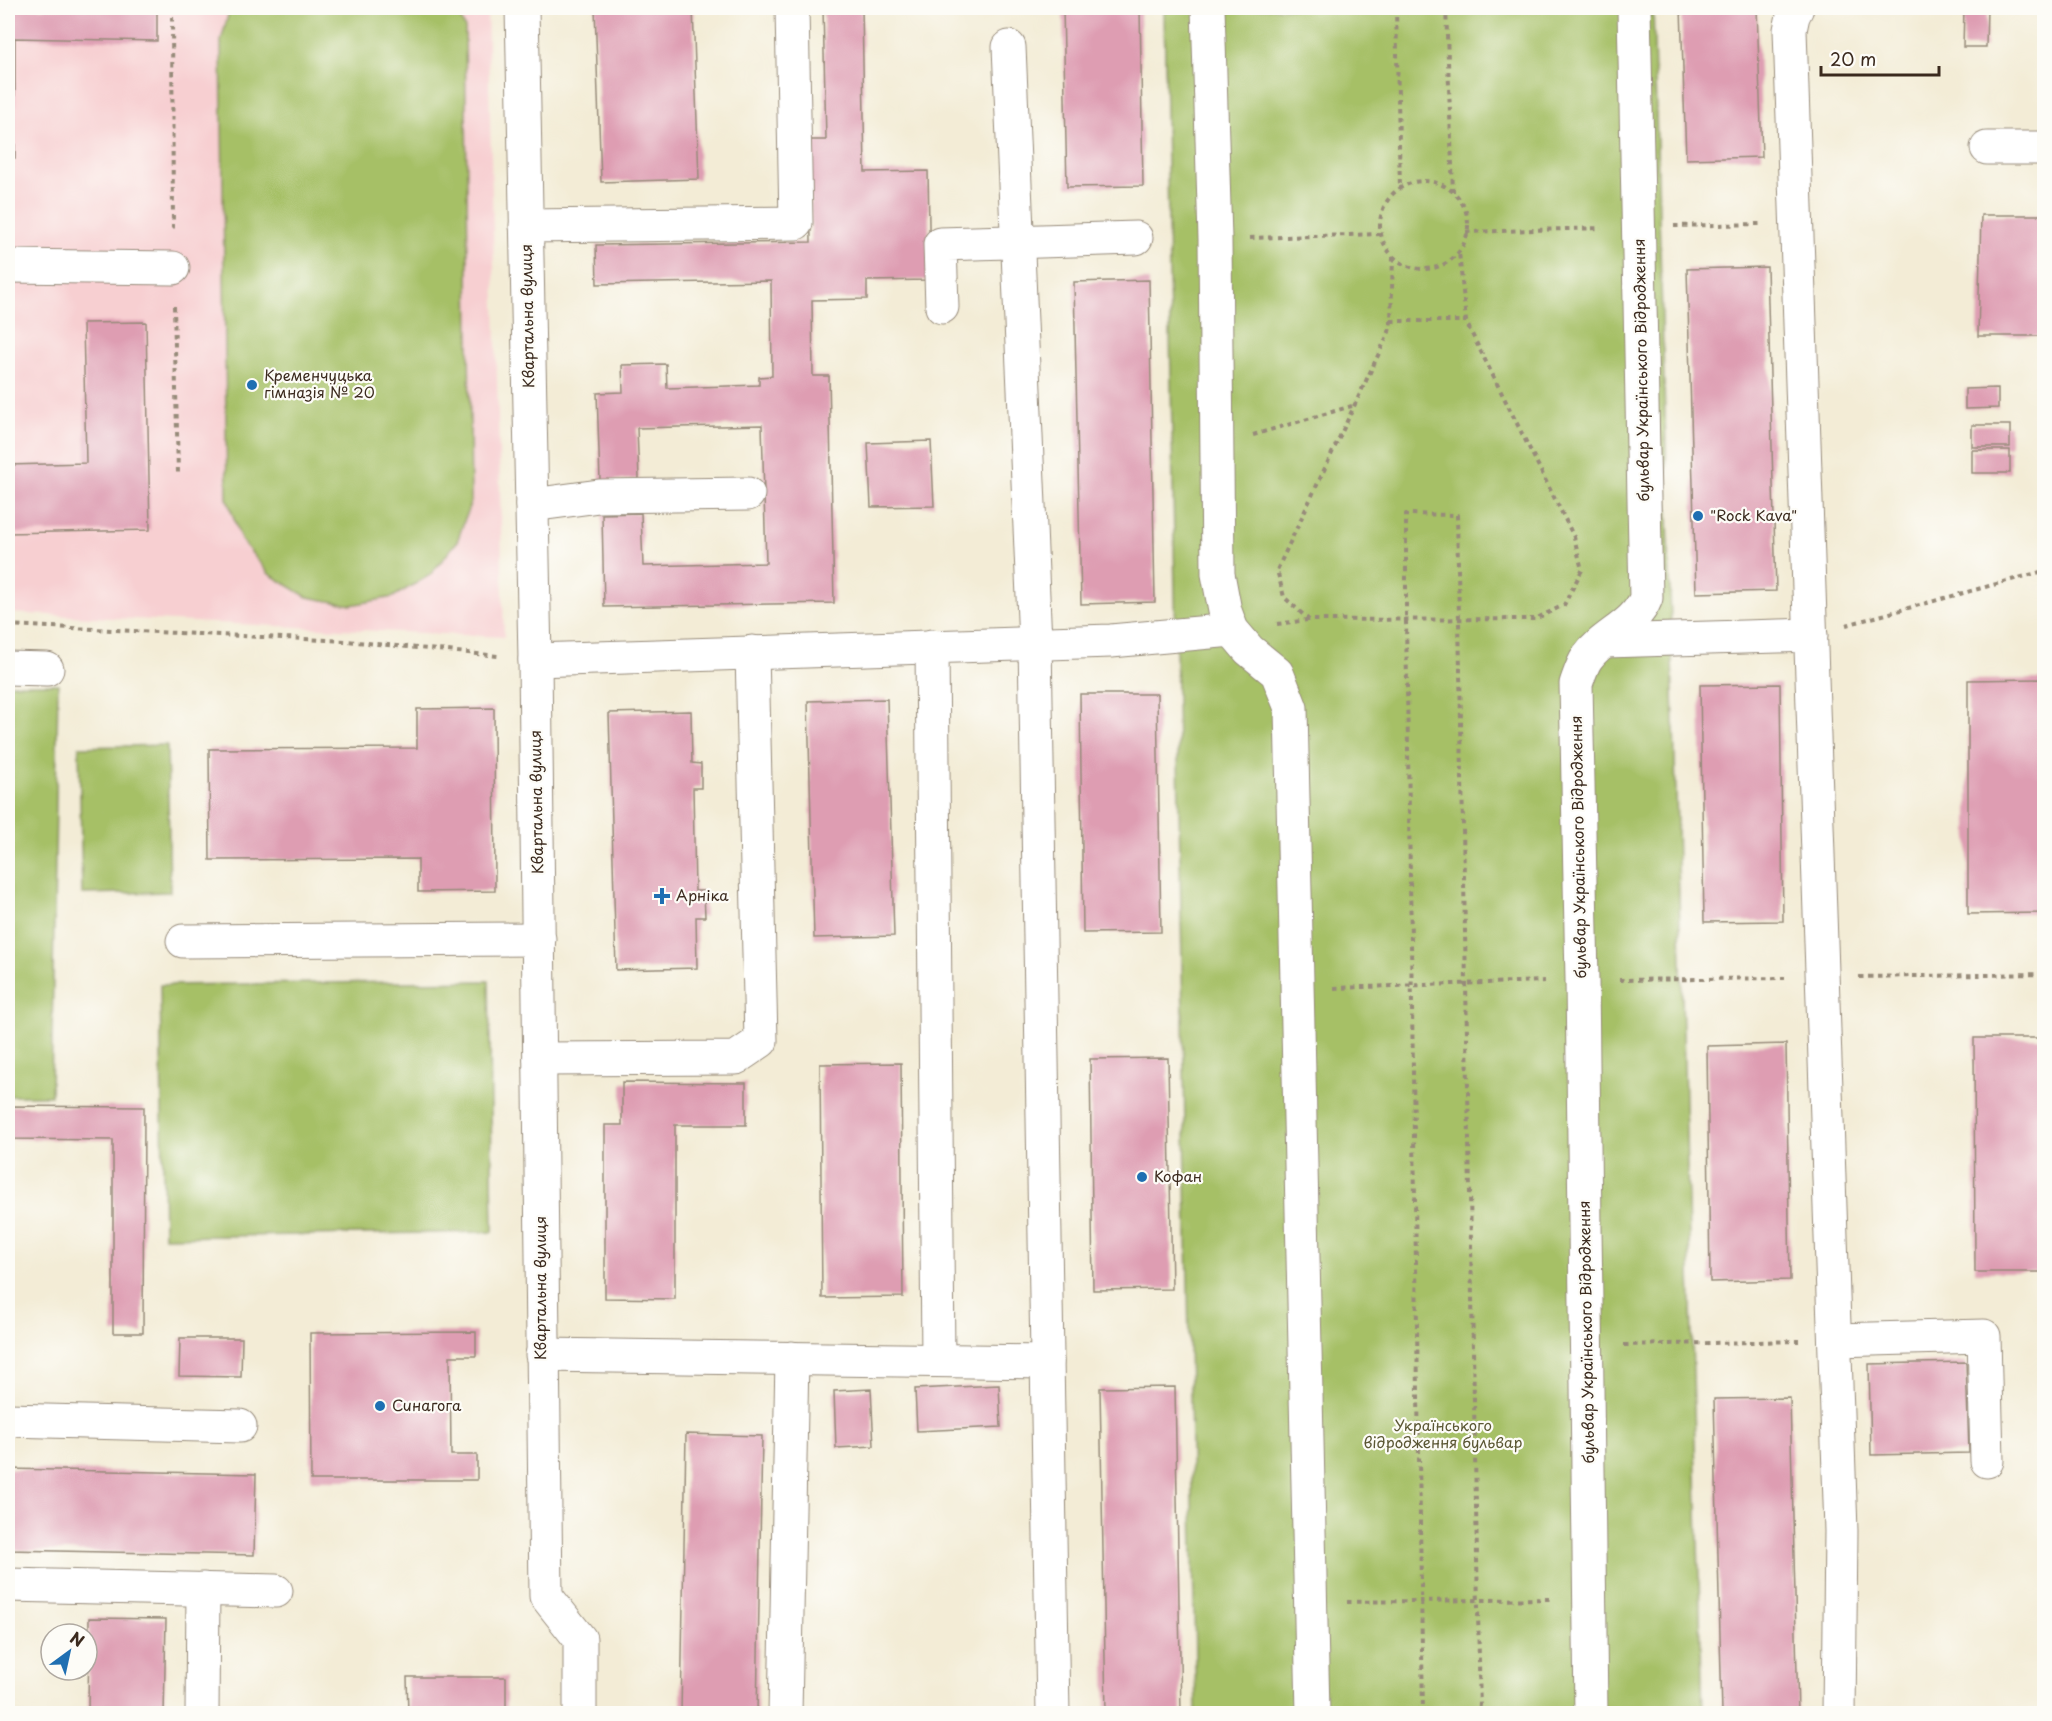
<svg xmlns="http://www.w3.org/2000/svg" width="2052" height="1721" font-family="'Playpen Sans',sans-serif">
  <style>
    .built { fill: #f7cfd1 }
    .green { fill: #a6c066; stroke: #707542; stroke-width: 1.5 }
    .building { fill: #de9db2 }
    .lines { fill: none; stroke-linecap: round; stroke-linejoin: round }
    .minor-casing { stroke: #978b7a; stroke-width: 35 }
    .path { stroke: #978b7a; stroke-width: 4; stroke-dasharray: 4.5 4.5; stroke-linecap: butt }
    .minor { stroke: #fff; stroke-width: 33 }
    .poi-dot { fill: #1f6fb2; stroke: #fdfcf7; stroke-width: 2 }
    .labels { text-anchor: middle; stroke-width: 4.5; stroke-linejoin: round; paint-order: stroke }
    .street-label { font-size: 15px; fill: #3b2a1e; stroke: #fdfcf7 }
    .poi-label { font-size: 15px; fill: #3b2a1e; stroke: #fdfcf7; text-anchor: start }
    .park-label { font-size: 15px; fill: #5b5734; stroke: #fdfcf7 }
  </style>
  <rect width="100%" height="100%" fill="#fdfcf7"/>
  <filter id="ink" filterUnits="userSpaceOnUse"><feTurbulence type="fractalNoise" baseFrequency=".0167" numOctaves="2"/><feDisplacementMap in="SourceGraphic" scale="12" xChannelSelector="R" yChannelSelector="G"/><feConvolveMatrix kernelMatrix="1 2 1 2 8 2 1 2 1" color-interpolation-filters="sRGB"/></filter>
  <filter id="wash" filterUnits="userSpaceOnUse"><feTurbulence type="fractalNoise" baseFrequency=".008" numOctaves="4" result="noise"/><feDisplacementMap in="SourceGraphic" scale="24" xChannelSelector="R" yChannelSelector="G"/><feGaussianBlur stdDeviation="1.35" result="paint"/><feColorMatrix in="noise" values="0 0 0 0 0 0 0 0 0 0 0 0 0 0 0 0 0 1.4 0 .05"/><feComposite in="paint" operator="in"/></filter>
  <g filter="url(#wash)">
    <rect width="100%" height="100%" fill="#f3ecd6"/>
    <polygon class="built" points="157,8 487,8 504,637 8,613 8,158 14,158 15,38 157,40"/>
    <g class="green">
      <polygon points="230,8 456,8 465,28 471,501 457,542 430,575 393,597 351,605 307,597 269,574 241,540 227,498 221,41"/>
      <polygon points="1164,8 1653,8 1703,1713 1196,1713"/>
      <polygon points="8,684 58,684 51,1096 8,1096"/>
      <polygon points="167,745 170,892 82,894 79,747"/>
      <polygon points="489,981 493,1232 164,1237 160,985"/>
    </g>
    <g id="blocks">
      <g class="building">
        <polygon points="8,8 157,8 157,41 15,38 15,158 8,158"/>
        <polygon points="595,8 693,8 699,179 601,182"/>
        <polygon points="823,8 862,8 865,172 928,171 930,280 867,281 867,299 812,300 813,376 829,376 834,603 604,607 602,514 641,513 643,566 766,563 762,425 637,428 639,479 600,481 597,393 623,392 622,365 666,364 667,388 759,385 759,377 772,376 771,281 597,284 596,245 811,242 809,140 826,140"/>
        <polygon points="1063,8 1140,8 1143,186 1067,187"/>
        <polygon points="1681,8 1757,8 1762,157 1686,159"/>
        <polygon points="1964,8 1987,8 1986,47 1963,47"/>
        <polygon points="1981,215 2044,215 2044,336 1978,336"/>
        <polygon points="1767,267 1776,591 1696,593 1687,269"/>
        <polygon points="1149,280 1155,602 1081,604 1074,282"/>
        <polygon points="146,322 150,530 8,533 8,465 86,463 83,323"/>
        <polygon points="1998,388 1998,408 1965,409 1965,389"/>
        <rect x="1972" y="425" width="38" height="22"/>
        <polygon points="931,441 934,506 871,507 868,443"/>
        <rect x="1972" y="450" width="38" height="23"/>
        <polygon points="2044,679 2044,913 1968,914 1968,680"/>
        <polygon points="1780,684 1783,921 1704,922 1700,685"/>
        <polygon points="1080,694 1157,694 1161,932 1083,933"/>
        <polygon points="887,699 894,936 814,938 808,701"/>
        <polygon points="494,708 495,891 418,892 418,859 210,860 209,749 417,748 417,709"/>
        <polygon points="691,711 692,763 701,764 701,788 693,788 695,891 704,891 705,917 696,917 697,968 616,970 609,713"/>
        <polygon points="1974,1038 2044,1038 2044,1272 1975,1272"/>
        <polygon points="1786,1044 1790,1280 1710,1282 1707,1046"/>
        <polygon points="1168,1058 1172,1289 1093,1290 1090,1059"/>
        <polygon points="901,1063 903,1297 822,1298 820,1064"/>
        <polygon points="622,1082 746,1083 746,1125 675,1125 675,1299 605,1298 605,1125 622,1125"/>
        <polygon points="8,1106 144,1107 143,1333 113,1333 113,1140 8,1139"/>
        <polygon points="476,1332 476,1356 450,1356 451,1455 477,1455 477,1480 311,1480 310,1333"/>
        <polygon points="180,1338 242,1338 241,1377 179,1376"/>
        <polygon points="1966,1362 1969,1453 1871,1455 1869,1364"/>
        <polygon points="999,1385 1001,1427 917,1431 915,1389"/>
        <polygon points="1175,1387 1181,1714 1106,1714 1100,1388"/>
        <polygon points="871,1389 874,1446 836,1448 834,1391"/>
        <polygon points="1790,1398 1798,1714 1722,1714 1714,1399"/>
        <polygon points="686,1434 762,1436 757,1714 681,1714"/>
        <polygon points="8,1469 256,1474 254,1555 8,1550"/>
        <polygon points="89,1618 166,1619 164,1714 88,1714"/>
        <polygon points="407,1677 506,1677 506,1714 408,1714"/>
      </g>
    </g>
  </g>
  <g filter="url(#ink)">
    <use href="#blocks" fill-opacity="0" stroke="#978b7a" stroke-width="1.5"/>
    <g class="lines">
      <g class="minor-casing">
        <g id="minor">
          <polyline points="522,8 535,660 546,1596 580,1639 580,1714"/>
          <polyline points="1208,8 1215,239 1218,574 1225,611 1232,630 1249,650 1277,673 1291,708 1313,1714"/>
          <polyline points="1797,8 1793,16 1790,30 1841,1531 1839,1714"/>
          <polyline points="1009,47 1035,642 1053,1714"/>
          <polyline points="1987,148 2044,148"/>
          <polyline points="526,226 796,223 792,8"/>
          <polyline points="8,266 173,268"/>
          <polyline points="942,307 940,244 1136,238"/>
          <polyline points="532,505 599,496 748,494"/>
          <polyline points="1605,641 1811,635"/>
          <polyline points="932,646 938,1360"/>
          <polyline points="535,660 1111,641 1232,630"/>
          <polyline points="8,668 47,669"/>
          <polyline points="183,941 539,939"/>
          <polyline points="540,1059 736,1058 761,1041 752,652"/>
          <polyline points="1835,1340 1984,1336 1987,1461"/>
          <polyline points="542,1355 1047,1362"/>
          <polyline points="8,1420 240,1426"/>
          <polyline points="8,1585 276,1591"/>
          <polyline points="202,1714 203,1589"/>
          <polyline points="785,1714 792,1358"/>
          <path d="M1591,1714L1582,980L1576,684C1579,676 1582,665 1587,658C1603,635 1635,626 1646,598L1634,8"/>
        </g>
      </g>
      <g class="path">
        <polyline points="172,8 173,232"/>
        <polyline points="1396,8 1400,188"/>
        <polyline points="1446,8 1453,192"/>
        <circle cx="1424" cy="225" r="44"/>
        <polyline points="1674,226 1760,224"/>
        <polyline points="1466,232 1601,228"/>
        <polyline points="1250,238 1382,234"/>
        <polyline points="1393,257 1391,321 1389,332 1277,570 1284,597 1309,620 1535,619 1564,605 1582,570 1574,537 1470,330 1466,321 1459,252"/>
        <polyline points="174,306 178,473"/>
        <polyline points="1391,321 1466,321"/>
        <polyline points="1253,435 1352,406"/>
        <polyline points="1277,624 1308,620"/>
        <polyline points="8,625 347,641 498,656"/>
        <polyline points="1846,625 2044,571"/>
        <polyline points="1859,977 2044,974"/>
        <polyline points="1619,980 1785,978"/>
        <polyline points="1334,988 1545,981"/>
        <polyline points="1624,1345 1799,1341"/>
        <polyline points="1347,1602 1552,1599"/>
        <polyline points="1423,1714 1406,621 1406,514 1457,515 1480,1714"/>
      </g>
      <use href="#minor" class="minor"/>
    </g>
  </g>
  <g class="poi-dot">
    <circle cx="252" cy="385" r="6"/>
    <circle cx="1698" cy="516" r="6"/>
    <path d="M659 887h6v6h6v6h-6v6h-6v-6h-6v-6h6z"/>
    <circle cx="1142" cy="1177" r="6"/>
    <circle cx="380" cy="1406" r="6"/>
  </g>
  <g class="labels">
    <g class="street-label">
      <text transform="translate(528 316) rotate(-91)" y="5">Квартальна вулиця</text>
      <text transform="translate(1642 370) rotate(-91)" y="5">бульвар Українського Відродження</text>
      <text transform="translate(537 802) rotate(-91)" y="5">Квартальна вулиця</text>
      <text transform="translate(1579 847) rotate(-91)" y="5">бульвар Українського Відродження</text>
      <text transform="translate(541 1288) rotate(-90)" y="5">Квартальна вулиця</text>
      <text transform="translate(1587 1332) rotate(-91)" y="5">бульвар Українського Відродження</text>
    </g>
    <g class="poi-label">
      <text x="264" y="381">Кременчуцька<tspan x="264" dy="17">гімназія № 20</tspan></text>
      <text x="1710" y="521">"Rock Kava"</text>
      <text x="676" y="901">Арніка</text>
      <text x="1154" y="1182">Кофан</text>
      <text x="392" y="1411">Синагога</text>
    </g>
    <g class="park-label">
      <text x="1443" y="1431">Українського<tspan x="1443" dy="17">відродження бульвар</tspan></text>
    </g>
  </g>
  <rect width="2052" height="1721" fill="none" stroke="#fdfcf7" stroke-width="30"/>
  <g transform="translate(69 1652) rotate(33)"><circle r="28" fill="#fdfcf7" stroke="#afa8a0" stroke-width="1.5"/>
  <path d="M0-4.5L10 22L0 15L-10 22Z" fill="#1f6fb2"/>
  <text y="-9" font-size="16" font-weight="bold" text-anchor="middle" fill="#3b2a1e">N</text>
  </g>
  <path d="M1821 66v9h118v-9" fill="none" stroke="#3b2a1e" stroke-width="3"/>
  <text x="1830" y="66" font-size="18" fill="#3b2a1e" stroke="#fdfcf7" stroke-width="4.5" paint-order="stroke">20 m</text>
</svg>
